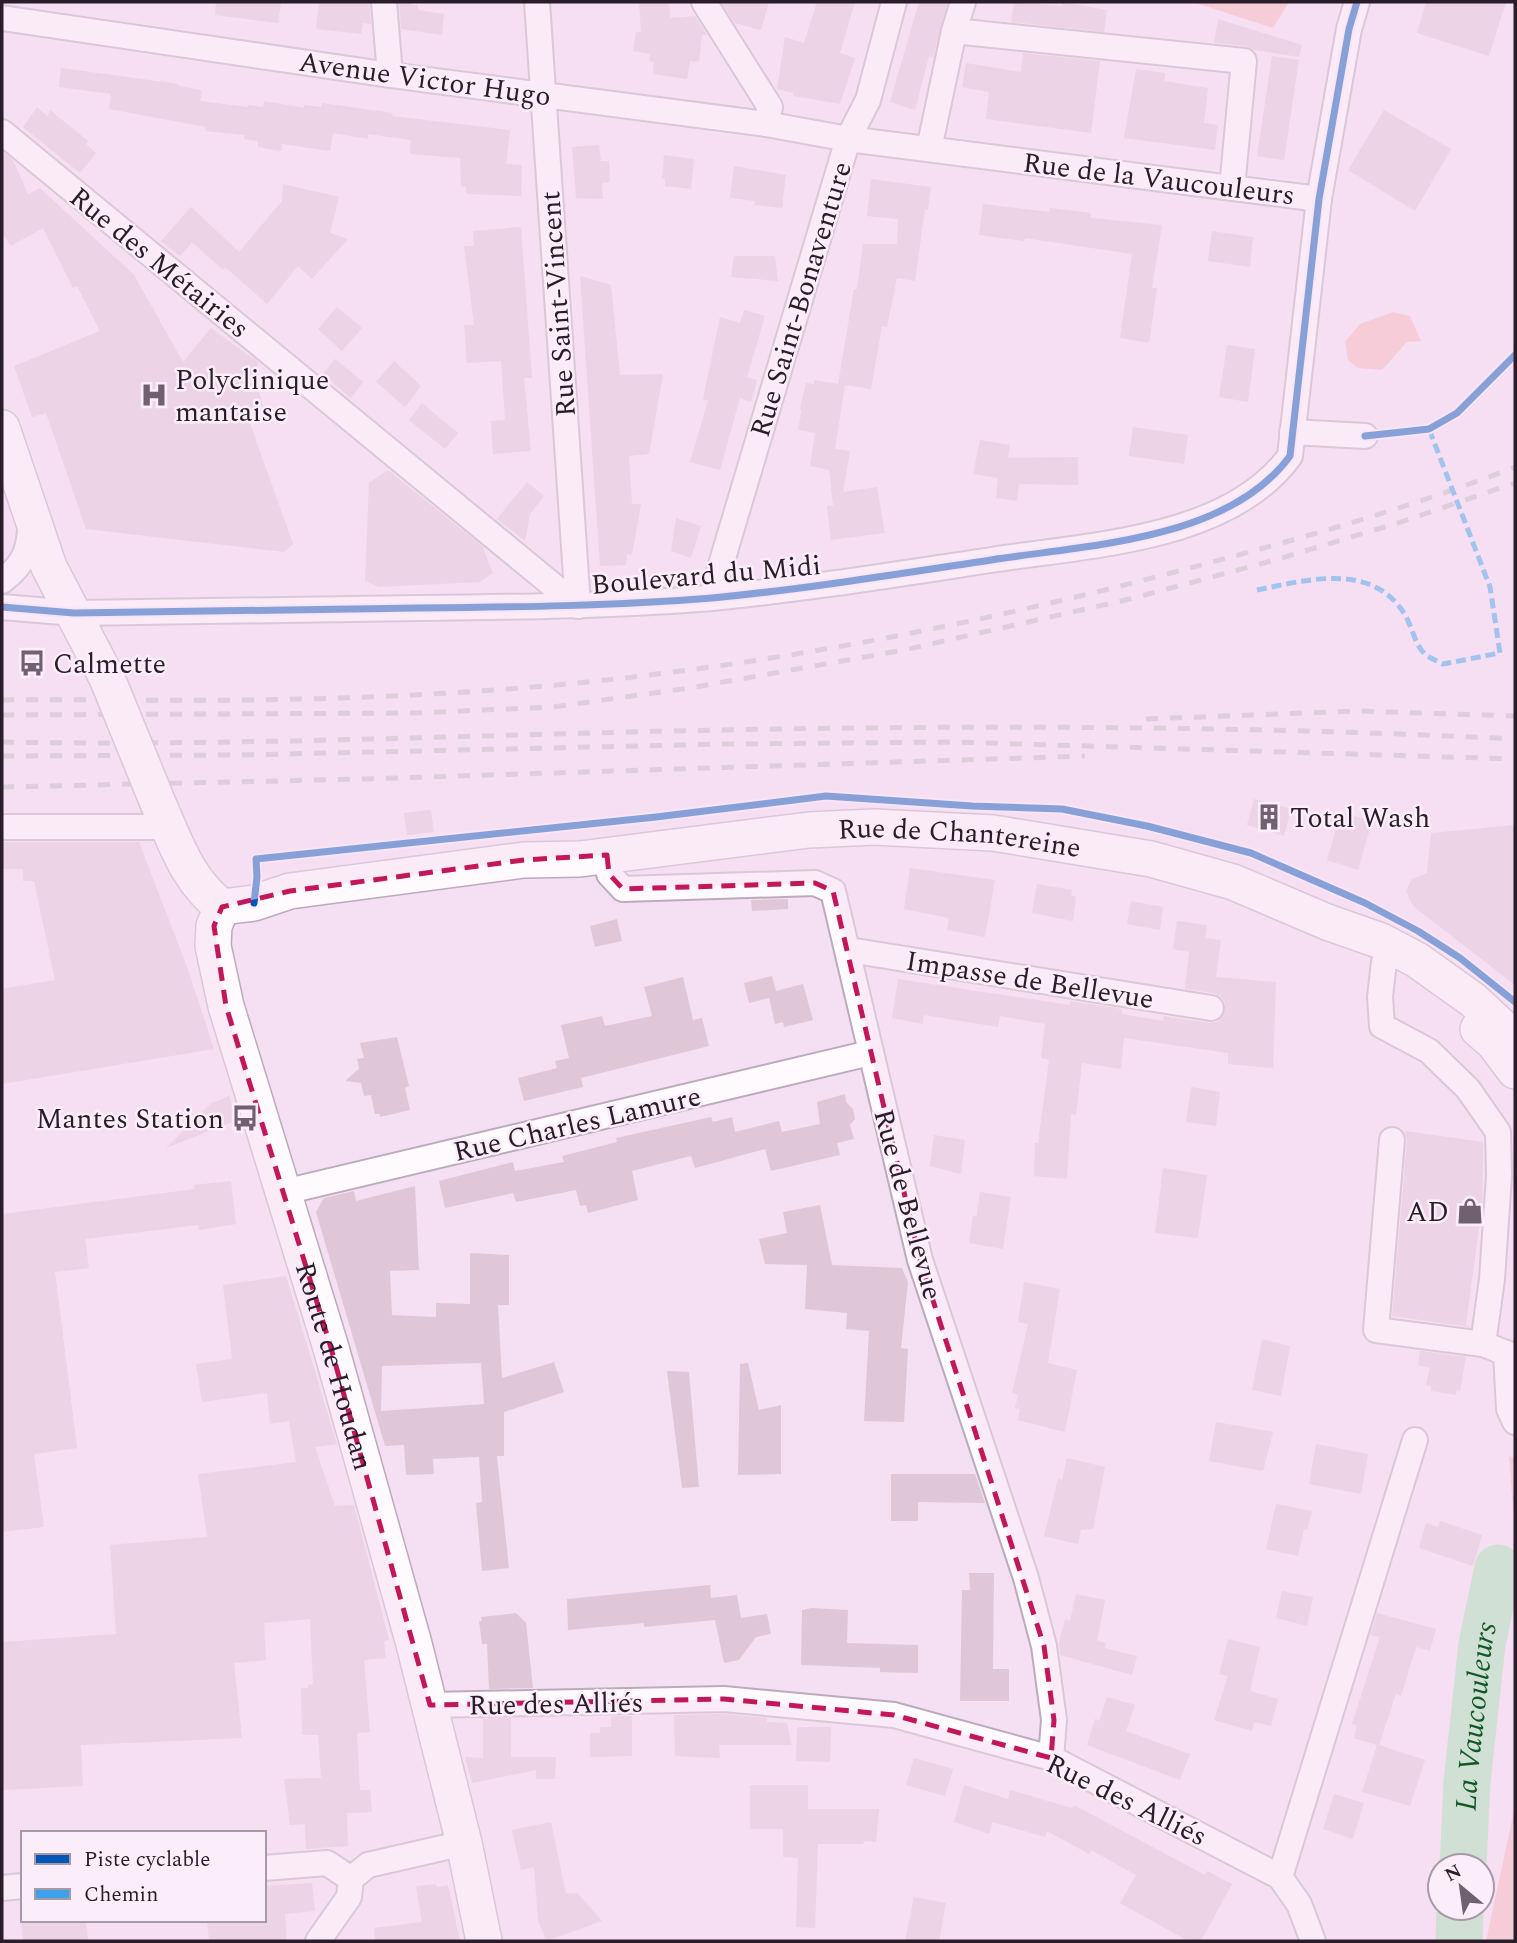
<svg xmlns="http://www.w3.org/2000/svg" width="1517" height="1943" font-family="Spectral,serif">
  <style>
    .green { fill: #f7b7b8 }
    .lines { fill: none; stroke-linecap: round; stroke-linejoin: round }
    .river { stroke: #a4e3b0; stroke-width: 47 }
    .building { fill: #e0c7d7; fill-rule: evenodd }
    .minor-casing { stroke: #bcabba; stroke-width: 28 }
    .secondary-casing { stroke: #bcabba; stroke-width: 38 }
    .minor { stroke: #fefafd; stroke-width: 24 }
    .secondary { stroke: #fefafd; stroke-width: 35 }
    .rail { stroke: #c0bac0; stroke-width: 5; stroke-dasharray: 12 12; stroke-linecap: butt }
    .secondary-bridge-casing { stroke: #bcabba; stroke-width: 38; stroke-linecap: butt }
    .secondary-bridge { stroke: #fefafd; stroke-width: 35 }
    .quiet { stroke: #3ea2eb; stroke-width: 5; stroke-dasharray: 10 5; stroke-linecap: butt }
    .cycleway-casing { stroke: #fcedfb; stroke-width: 11 }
    .cycleway { stroke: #0057b8; stroke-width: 7 }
    .marked { fill: none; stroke: #c2185b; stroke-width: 5; stroke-dasharray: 14 9; stroke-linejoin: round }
    .labels { text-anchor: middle; stroke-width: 5; stroke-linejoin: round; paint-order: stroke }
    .street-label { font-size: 28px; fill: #2a1c29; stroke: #fcedfb }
    .poi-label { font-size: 28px; fill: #2a1c29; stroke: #fcedfb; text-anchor: start }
    .water-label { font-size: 30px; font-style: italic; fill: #125926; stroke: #fcedfb }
  </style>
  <rect width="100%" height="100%" fill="#f5dff3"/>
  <g class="green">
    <polygon points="1193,2 1289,2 1273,28"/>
    <polygon points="1393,312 1410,316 1421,341 1407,342 1382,370 1358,368 1348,360 1345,342 1360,324"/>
    <polygon points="1509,1456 1515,1458 1515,1534"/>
    <polygon points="1515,1806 1515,1941 1486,1941"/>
  </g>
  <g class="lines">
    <g class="river">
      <path id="s1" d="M1463,1866L1467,1782L1482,1644L1498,1568"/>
      <polyline points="1459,1941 1460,1908"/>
    </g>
  </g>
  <g class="building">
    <polygon points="216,2 281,2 278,23 215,15"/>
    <polygon points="319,2 369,2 371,24 363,23 361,34 316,29"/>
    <polygon points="399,2 411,2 412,5 418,5 418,10 444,14 442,35 401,29"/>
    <polygon points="639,2 669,2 670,18 695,16 707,35 702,35 699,62 690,61 687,79 653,74 654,62 649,61 650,54 633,51 636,32 641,32"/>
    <polygon points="721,2 769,2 761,30 735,23"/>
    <polygon points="817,2 855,2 840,53 855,58 840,104 793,96 794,93 777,89 785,37 804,43"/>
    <polygon points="919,2 948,2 933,57 929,56 915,110 890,102"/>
    <polygon points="1014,2 1062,6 1062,2 1107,10 1104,32 1011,22"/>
    <polygon points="1426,2 1506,2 1489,56 1417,33"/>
    <polygon points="1218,19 1302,45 1299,57 1254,50 1246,46 1214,43"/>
    <polygon points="1023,53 1100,61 1091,133 986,119 989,92 962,87 966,63 1021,72"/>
    <polygon points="1272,56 1299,60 1284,160 1257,156"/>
    <polygon points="61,68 179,84 179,86 202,90 200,101 248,107 248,105 263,107 264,101 304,108 304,105 321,107 322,103 393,113 392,116 510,130 506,164 522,165 521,196 466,194 466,187 461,186 460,158 410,154 411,140 368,134 368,139 333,133 330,151 282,144 282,151 258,147 258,141 244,139 245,135 205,131 206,127 109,109 111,94 59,87"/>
    <polygon points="1136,69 1165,73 1164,81 1208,88 1204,123 1218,125 1215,150 1124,138"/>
    <polygon points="37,107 48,117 50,110 88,141 86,144 96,153 80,173 23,127"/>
    <polygon points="1384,110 1451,149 1415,211 1348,170"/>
    <polygon points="599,145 601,161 609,161 610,182 602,183 603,199 576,198 572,147"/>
    <polygon points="2,151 13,160 28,194 40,188 134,275 183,362 211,328 259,363 248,381 258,388 263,406 246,412 293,544 284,552 86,529 46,413 32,417 14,366 100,331 77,286 73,288 43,228 11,246 2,233"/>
    <polygon points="664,155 694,159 691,189 665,186 665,179 662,178"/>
    <polygon points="734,166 786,175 782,208 755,205 755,201 730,198"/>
    <polygon points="871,179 931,187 928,210 925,209 915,281 897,278 887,327 882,326 871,389 845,385 835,449 850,451 843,492 877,487 885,533 831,540 827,506 833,506 829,470 810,466 815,433 798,430 802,409 800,409 806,383 814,384 814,380 838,384 854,289 857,289 863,244 897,244 898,219 867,216"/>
    <polygon points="283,184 339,197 330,233 348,239 312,279 298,266 267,304 225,267 223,270 192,242 180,256 161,241 191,207 239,252 282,201"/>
    <polygon points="983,204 1049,212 1050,208 1091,213 1091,218 1162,225 1152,288 1157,288 1149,343 1120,338 1132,254 1025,238 1024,241 979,235"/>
    <polygon points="521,227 532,378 524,378 531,451 493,454 491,421 505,420 501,361 467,363 464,325 474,325 464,246 474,246 473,231"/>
    <polygon points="1212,231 1253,237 1250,267 1208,261"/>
    <polygon points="734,256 775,256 778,281 731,277"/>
    <polygon points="580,276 611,285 620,375 663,374 649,454 629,456 632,504 641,504 632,555 627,554 626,565 600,566"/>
    <polygon points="337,307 362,328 342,351 318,329"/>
    <polygon points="744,310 765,316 747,377 757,380 751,402 740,398 720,470 690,462 708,401 703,399 720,317 740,323"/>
    <polygon points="1227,345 1255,349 1248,402 1219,397"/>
    <polygon points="335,359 363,382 351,398 323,374"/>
    <polygon points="394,361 421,386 405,407 376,382"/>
    <polygon points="422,403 458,433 445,449 409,420"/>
    <polygon points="1133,427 1188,435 1184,464 1129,456"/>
    <polygon points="980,440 1010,445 1008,458 1078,457 1078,485 1019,484 1017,501 996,498 998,478 973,474"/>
    <polygon points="388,470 482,546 493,573 480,582 379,587 365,581 369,483"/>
    <polygon points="527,482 544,496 530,514 525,541 497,519"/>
    <polygon points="676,518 701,526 691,558 671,551"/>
    <polygon points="1254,799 1291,809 1284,836 1247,825"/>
    <polygon points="431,810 434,832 407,835 404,813"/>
    <polygon points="1341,812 1372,821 1358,870 1327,860"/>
    <polygon points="1515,825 1515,985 1413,906 1406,891 1412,879 1427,873 1431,833"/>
    <polygon points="2,842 139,842 187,967 214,1049 2,1084 2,989 55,980 34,881 23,881 23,869 2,869"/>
    <polygon points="910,868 995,880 985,937 947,930 949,918 904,909"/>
    <polygon points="1037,884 1072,890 1071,895 1076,897 1073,921 1032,913"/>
    <polygon points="788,899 788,909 752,911 751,900"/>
    <polygon points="1131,901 1163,907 1160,930 1127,924"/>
    <polygon points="617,919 622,941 595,947 590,926"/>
    <polygon points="1177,921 1207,925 1205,938 1221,940 1216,977 1276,982 1273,1068 1228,1064 1228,1053 1124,1038 1121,1069 1082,1063 1076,1115 1071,1114 1067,1179 1034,1176 1035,1143 1038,1143 1049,1060 1041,1058 1045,1024 1000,1016 998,1027 924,1015 923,1024 892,1018 898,979 1070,1005 1070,1001 1122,1009 1122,1014 1163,1021 1164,1016 1209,1023 1217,1022 1225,1011 1225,1003 1221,997 1213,993 1185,989 1189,952 1173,949"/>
    <polygon points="772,976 776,991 803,984 813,1020 784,1027 783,1022 775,1024 769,998 749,1003 744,983"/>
    <polygon points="683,977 693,1020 702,1018 709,1046 581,1078 583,1087 524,1101 518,1078 557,1068 555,1061 569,1058 561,1025 602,1016 605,1026 652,1016 644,987"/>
    <polygon points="397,1037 409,1086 405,1088 410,1110 380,1117 380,1114 375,1114 371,1095 364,1096 361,1083 345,1081 359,1069 357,1059 364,1058 360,1043"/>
    <polygon points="1191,1087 1220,1092 1216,1126 1186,1122"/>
    <polygon points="845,1094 846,1102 853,1109 855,1119 850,1125 854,1139 837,1143 840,1155 771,1171 765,1149 695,1168 691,1156 632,1171 638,1200 588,1213 586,1205 580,1206 576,1190 516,1202 513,1193 445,1208 439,1181 513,1162 515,1171 564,1162 562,1156 617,1142 616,1138 711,1117 713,1122 732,1117 735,1132 779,1121 782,1132 820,1124 817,1102"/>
    <polygon points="229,1096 237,1120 166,1148 210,1104"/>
    <polygon points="1405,1131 1483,1142 1482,1205 1466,1325 1470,1327 1392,1316 1407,1141"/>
    <polygon points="934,1135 965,1140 961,1174 930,1166"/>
    <polygon points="1163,1168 1207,1175 1198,1238 1155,1233"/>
    <polygon points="231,1181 236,1224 199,1230 198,1225 85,1239 89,1268 55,1272 77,1448 34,1454 44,1527 2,1532 2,1214 195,1189 194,1185"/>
    <path d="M415,1186L419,1270L390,1271L392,1315L436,1317V1303L470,1304V1253L509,1255V1305H498L502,1378L554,1362L564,1392L504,1412V1456H497L509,1568L482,1571L476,1503L482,1502L479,1457L433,1459L434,1474L406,1475L404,1445L385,1446L316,1212L324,1198L354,1191L356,1201ZM481,1363L484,1404L381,1411L382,1366Z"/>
    <polygon points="980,1192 1011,1197 1003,1249 969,1243 973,1216 977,1216"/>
    <polygon points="820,1205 832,1265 902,1268 908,1282 901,1348 908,1349 904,1422 864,1421 869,1331 846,1329 847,1313 805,1309 807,1265 765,1264 759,1239 787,1233 783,1212"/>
    <polygon points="286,1276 337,1444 315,1447 335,1506 354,1505 389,1640 384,1641 386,1658 364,1660 370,1732 357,1733 360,1790 370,1790 372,1812 347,1813 348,1846 306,1849 305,1824 290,1825 284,1779 321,1778 318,1735 302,1735 301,1688 308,1688 308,1685 313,1684 310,1619 264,1623 266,1660 234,1663 242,1738 81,1745 83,1786 2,1790 2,1642 116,1634 110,1545 207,1537 198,1474 296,1462 289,1421 270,1424 267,1393 202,1402 196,1364 232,1359 223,1285"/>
    <polygon points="1024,1282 1060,1289 1048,1363 1077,1370 1065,1432 1018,1420 1020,1409 1015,1408 1018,1395 1012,1393 1028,1324 1018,1322"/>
    <polygon points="1262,1339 1290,1346 1281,1396 1252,1390"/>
    <polygon points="1420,1351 1466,1357 1460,1391 1457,1390 1456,1395 1431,1391 1431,1386 1426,1385 1430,1368 1418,1365"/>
    <polygon points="748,1363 759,1410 781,1405 781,1474 738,1475 740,1364"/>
    <polygon points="667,1371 689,1372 699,1487 682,1488"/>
    <polygon points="1216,1422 1273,1432 1263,1471 1209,1461"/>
    <polygon points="1316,1444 1368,1454 1361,1494 1309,1484"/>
    <polygon points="1067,1458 1105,1467 1093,1529 1081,1530 1078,1544 1044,1536 1058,1479 1062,1480"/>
    <polygon points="891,1474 975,1474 985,1503 918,1502 918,1521 891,1521"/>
    <polygon points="1276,1504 1312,1511 1307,1530 1304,1529 1298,1556 1266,1549"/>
    <polygon points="1440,1521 1482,1535 1473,1566 1419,1548 1426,1523 1438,1527"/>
    <polygon points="969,1573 994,1573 993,1669 1009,1669 1009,1701 960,1701 962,1590 970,1590"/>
    <polygon points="710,1585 711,1598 737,1595 741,1618 767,1614 771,1634 756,1637 739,1660 724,1663 715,1620 644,1627 644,1623 568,1630 567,1599"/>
    <polygon points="1282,1591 1313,1597 1307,1626 1276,1618"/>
    <polygon points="1076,1594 1105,1600 1097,1641 1106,1643 1105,1648 1137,1656 1132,1675 1060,1655 1059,1643 1065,1619 1070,1621"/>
    <polygon points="812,1608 848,1610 847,1643 918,1645 918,1673 880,1672 880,1668 801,1665 802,1610"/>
    <polygon points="516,1613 526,1623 533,1688 489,1689 487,1644 482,1644 479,1621 482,1621 481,1617"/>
    <polygon points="1377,1613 1436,1629 1430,1651 1416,1647 1401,1696 1396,1694 1379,1745 1425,1760 1410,1806 1362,1792 1377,1745 1354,1738 1357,1726 1352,1724 1380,1637 1370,1635"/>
    <polygon points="1228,1639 1260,1647 1250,1691 1278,1699 1271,1726 1254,1722 1252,1731 1214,1720 1228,1676 1219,1674"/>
    <polygon points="1107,1697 1135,1705 1126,1731 1190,1754 1180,1780 1087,1745 1095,1719 1099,1721"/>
    <polygon points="723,1714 767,1718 767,1722 787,1723 791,1745 719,1745 720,1758 675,1756 674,1715"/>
    <polygon points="611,1716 632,1716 632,1756 590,1757 590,1733 600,1733 600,1727 611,1727"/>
    <polygon points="511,1718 511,1757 556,1757 555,1779 536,1779 536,1770 472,1783 465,1757 483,1758 483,1719"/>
    <polygon points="799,1727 831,1727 830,1762 796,1761 797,1729"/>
    <polygon points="914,1758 953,1769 945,1796 906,1785"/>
    <polygon points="750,1785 808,1785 808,1809 879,1809 876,1842 864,1841 863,1844 818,1844 815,1928 796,1927 798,1858 783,1857 783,1829 750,1829"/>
    <polygon points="964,1785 1008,1799 1010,1790 1072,1808 1074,1805 1205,1875 1207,1871 1232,1884 1201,1941 1188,1941 1120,1903 1136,1875 1091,1850 1089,1854 1047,1831 1045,1837 992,1822 989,1834 954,1822"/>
    <polygon points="1334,1794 1364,1803 1353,1839 1323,1829"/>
    <polygon points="551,1822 566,1894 577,1893 602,1921 546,1941 538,1920 534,1867 521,1870 512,1830"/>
    <polygon points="312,1883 315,1911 285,1914 287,1941 209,1941 207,1920 264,1920 264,1886"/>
    <polygon points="436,1884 437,1887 448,1885 460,1941 375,1941 374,1928 422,1922 416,1886"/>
    <polygon points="914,1897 946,1903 939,1941 905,1941"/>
    <polygon points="21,1920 86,1920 88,1941 23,1941"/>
  </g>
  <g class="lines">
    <g class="minor-casing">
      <g id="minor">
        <polyline points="384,2 390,75"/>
        <polyline points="537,2 578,606"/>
        <polyline points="704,2 770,107 766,124"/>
        <polyline points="2,18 390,75 766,124 848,139 1319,199"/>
        <polyline points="954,31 963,2"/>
        <polyline points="2,132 578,606"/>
        <polyline points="929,149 954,31 1244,61 1232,188"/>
        <polyline points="1292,432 1365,436"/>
        <path d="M2,581C26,563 29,549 31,521"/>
        <polyline points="711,598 848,139 868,100 894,2"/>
        <path d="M2,607L74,613C188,611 303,610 418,608C516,607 614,606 712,598C805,589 898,574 991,560C1086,545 1228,541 1290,456L1319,199L1349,29L1357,2"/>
        <polyline points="2,827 169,827"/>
        <polyline points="607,855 609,874 623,889 815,883 833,891 920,1260 1026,1578 1044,1646 1054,1720 1051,1758"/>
        <polyline points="1395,949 1384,962 1380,997 1382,1026 1429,1051 1468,1089 1498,1132 1499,1176 1492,1279 1483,1344"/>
        <polyline points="849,950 1211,1008"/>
        <polyline points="1392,1140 1376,1330 1483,1344 1506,1353"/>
        <polyline points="284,1192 870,1053"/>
        <polyline points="1506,1353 1509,1409 1515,1422"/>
        <polyline points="430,1705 724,1699 894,1715 1051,1758 1280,1877 1299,1904 1313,1941"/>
        <polyline points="264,1868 327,1863 351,1879"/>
        <polyline points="1280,1877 1415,1440"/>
        <polyline points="2,1888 23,1886"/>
        <polyline points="318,1941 349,1897 351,1879 368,1865 464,1843"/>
      </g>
    </g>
    <g class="secondary-casing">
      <g id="secondary">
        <polyline points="2,428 49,567 107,678"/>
        <path d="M160,808C177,846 188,881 222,907"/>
        <path id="s2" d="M222,907L254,903L290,891L524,860L580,859L809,830L874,827L993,833L1151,859L1233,882L1327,922L1381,941L1417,960L1473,1000L1515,1039"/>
        <path id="s3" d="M222,907L214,926L213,946L226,1006L331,1348L414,1644L464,1843L484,1941"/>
        <polyline points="1478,1029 1494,1043 1515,1071"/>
      </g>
    </g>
    <use href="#minor" class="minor"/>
    <use href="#secondary" class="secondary"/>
    <g class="rail">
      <path d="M2,700C82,699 162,701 242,700C360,699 480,693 597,681C805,659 1011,617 1212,562C1314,535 1417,505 1515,467"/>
      <polyline points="2,715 415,713 553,707 690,688 904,650 1130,599 1275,560 1398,523 1515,483"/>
      <polyline points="1146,719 1358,711 1515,716"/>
      <path d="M2,742C225,746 448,736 671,731C952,725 1234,725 1515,739"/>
      <polyline points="2,756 241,755 725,744 954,742 1515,759"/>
      <polyline points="2,787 364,779 1085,756"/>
    </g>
    <g class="secondary-bridge-casing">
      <polyline id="secondary-bridge" points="107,678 160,808"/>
    </g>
    <use href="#secondary-bridge" class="secondary-bridge"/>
    <path class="quiet" d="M1257,590C1306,580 1373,561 1405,615C1412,626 1415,645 1424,653C1429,658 1438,661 1443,664L1500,653L1490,587L1429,429"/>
    <g class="cycleway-casing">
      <g id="cycleway">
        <polyline points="1365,436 1429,429 1457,413 1515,355"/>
        <path d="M2,607L74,613C188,611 303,610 418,608C516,607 614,606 712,598C805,589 898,574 991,560C1086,545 1228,541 1290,456L1319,199L1349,29L1357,2"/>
        <polyline points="254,903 257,877 256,859 656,817 826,796 972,806 1062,809 1147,826 1251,853 1365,903 1418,931 1460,958 1515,1002"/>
      </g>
    </g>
    <use href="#cycleway" class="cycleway"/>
  </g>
  <path d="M0 0H1517V1943H0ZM607,855L609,874L623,889L815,883L833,891L920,1260L1044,1646L1054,1720L1051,1758L894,1715L724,1699L430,1705L331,1348L226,1006L214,926L222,907L290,891L524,860Z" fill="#f5dff3" fill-opacity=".55" fill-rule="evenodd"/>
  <path class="marked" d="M607,855L609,874L623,889L815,883L833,891L920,1260L1044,1646L1054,1720L1051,1758L894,1715L724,1699L430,1705L331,1348L226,1006L214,926L222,907L290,891L524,860Z"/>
  <defs>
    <g id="hospital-bare" transform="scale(2.1)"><path d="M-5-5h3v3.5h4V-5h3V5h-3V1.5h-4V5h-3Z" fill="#716070" stroke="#fcedfb" stroke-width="2.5" paint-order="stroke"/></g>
    <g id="bus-bare" transform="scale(2.1)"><path d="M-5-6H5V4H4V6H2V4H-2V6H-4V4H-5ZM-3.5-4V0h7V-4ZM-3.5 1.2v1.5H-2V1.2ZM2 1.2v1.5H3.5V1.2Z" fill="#716070" stroke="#fcedfb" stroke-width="2.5" paint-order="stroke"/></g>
    <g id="building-bare" transform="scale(2.1)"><path d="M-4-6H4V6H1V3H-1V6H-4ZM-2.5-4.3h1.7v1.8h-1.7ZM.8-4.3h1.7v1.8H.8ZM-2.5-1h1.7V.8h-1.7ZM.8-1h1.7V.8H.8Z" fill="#716070" stroke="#fcedfb" stroke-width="2.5" paint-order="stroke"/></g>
    <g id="shop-bare" transform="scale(2.1)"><path d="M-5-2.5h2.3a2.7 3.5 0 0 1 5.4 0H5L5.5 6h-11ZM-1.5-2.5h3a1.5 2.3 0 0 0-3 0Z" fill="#716070" stroke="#fcedfb" stroke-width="2.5" paint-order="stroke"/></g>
  </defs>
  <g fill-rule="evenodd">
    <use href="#hospital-bare" x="154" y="395"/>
    <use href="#bus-bare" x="32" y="663"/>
    <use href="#building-bare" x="1269" y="817"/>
    <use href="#bus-bare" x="245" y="1118"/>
    <use href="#shop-bare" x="1470" y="1211"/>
  </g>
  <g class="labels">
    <g class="street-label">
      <text transform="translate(425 78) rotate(8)" y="10">Avenue Victor Hugo</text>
      <text transform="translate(1159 178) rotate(7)" y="10">Rue de la Vaucouleurs</text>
      <text transform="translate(160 262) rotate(39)" y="10">Rue des Métairies</text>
      <text transform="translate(800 299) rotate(-73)" y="10">Rue Saint-Bonaventure</text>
      <text transform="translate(557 304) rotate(-94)" y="10">Rue Saint-Vincent</text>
      <text transform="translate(706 574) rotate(-5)" y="10">Boulevard du Midi</text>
      <text dy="10" stroke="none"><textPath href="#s2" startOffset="744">Rue de Chantereine</textPath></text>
      <text transform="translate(1030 979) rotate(9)" y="10">Impasse de Bellevue</text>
      <text transform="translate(577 1123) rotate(-13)" y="10">Rue Charles Lamure</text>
      <text transform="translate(909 1204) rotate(75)" y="10">Rue de Bellevue</text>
      <text dy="10" stroke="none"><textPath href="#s3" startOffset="478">Route de Houdan</textPath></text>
      <text transform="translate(556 1703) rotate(-1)" y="10">Rue des Alliés</text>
      <text transform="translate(1127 1799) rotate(26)" y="10">Rue des Alliés</text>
    </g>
    <g class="poi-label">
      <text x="175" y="389">Polyclinique<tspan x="175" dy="32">mantaise</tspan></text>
      <text x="53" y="673">Calmette</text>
      <text x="1290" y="827">Total Wash</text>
      <text x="224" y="1128" text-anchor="end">Mantes Station</text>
      <text x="1449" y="1221" text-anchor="end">AD</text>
    </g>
    <g class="water-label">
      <text dy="10" stroke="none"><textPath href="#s1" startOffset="150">La Vaucouleurs</textPath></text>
    </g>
  </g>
  <rect width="1517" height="1943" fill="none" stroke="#2a1c29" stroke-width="7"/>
  <rect x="21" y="1831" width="245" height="91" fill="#fcedfb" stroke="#a899a7" stroke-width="2"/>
  <rect x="35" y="1854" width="35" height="10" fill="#0057b8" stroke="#a899a7" stroke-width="2"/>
  <text x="84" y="1866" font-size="21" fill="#2a1c29">Piste cyclable</text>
  <rect x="35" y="1889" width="35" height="10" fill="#3ea2eb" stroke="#a899a7" stroke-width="2"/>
  <text x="84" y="1901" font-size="21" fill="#2a1c29">Chemin</text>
  <g transform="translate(1461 1887) rotate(331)"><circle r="33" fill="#fcedfb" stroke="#a899a7" stroke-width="2"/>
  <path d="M0-5L12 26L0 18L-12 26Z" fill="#716070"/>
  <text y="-10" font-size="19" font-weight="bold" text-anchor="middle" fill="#2a1c29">N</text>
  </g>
</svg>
